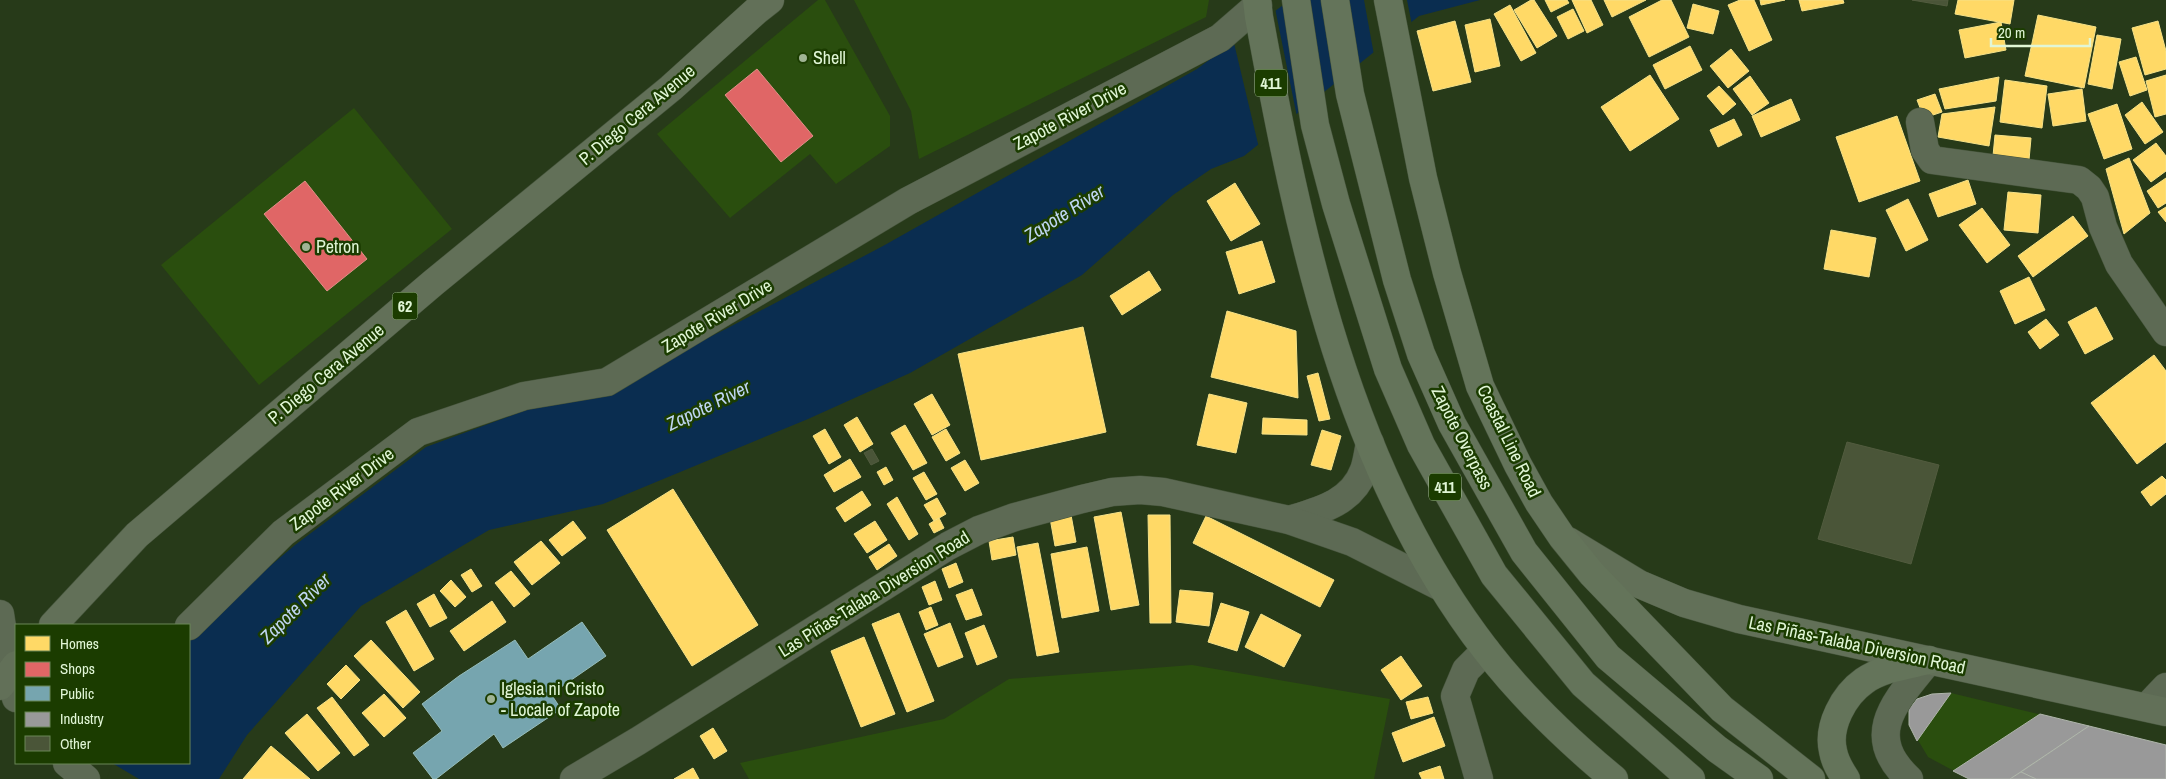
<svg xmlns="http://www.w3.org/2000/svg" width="2166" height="779" font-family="'Archivo Narrow',sans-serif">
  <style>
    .built { fill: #2a4e0e }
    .water { fill: #0a2d50 }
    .pier { fill: #273a19 }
    .homes { fill: #ffd966; stroke: #f6e288 }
    .shops { fill: #e06666; stroke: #e09188 }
    .public { fill: #76a5af; stroke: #96bdbb }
    .industry { fill: #999; stroke: #afb5ab }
    .building { fill: #4a5538; stroke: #525c3f }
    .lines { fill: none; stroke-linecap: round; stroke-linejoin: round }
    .minor-casing { stroke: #44533a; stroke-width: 29 }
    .major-casing { stroke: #44533a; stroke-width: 29 }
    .highway-casing { stroke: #44533a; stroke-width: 29 }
    .minor { stroke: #5d6a54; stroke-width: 28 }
    .major { stroke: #627058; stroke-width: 28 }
    .highway { stroke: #64745a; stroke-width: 28 }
    .poi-dot { fill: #a0b494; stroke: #1b3c00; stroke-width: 2 }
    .labels { text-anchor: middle; stroke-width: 5; stroke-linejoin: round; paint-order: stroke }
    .shield { fill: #1b3c00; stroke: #a6be96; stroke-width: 1 }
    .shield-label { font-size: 16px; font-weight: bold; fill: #e1f6d6 }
    .poi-label { font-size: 18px; fill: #e1f6d6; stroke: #1b3c00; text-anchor: start }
    .street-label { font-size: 18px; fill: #e1f6d6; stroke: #1b3c00 }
    .water-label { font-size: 19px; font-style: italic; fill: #bfd5f1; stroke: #1b3c00 }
  </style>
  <rect width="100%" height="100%" fill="#273a19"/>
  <g class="built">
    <polygon points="818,0 825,0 890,116 890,146 836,184 810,154 730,218 657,134"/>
    <polygon points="854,0 1209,0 1206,17 919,159 911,111"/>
    <polygon points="354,108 452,229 259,385 161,265"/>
    <polygon points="1192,665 1390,699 1374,779 749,779 740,763 944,719 1009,679"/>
    <polygon points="1951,693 2166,745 2166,779 1969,779 1928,757 1909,725 1909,709 1917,699 1932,694"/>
  </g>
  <polygon class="water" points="1290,0 1480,0 1419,16 1244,156 1211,169 1173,195 1082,275 910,373 808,419 603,504 489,530 361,606 247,735 219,779 109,779 114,763 189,763 189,640 215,613 295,545 426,447 529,409 610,385 724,330 883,246 1197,69"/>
  <g class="pier">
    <polygon points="1364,0 1407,0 1412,25 1374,55"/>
    <polygon points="1275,8 1297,117 1259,148 1233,39"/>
    <polygon points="112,763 139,779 107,779"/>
  </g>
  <g class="homes">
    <polygon points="1531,0 1534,0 1557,36 1537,48 1514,10"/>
    <polygon points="1545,0 1567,0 1569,3 1551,12"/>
    <polygon points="1572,0 1591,0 1603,25 1587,33"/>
    <polygon points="1604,0 1646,0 1612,17"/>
    <polygon points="1662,0 1671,0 1689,37 1649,57 1629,17"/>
    <polygon points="1740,0 1754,0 1772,40 1749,51 1728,5"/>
    <polygon points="1760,0 1785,0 1761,5"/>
    <polygon points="1799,0 1843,0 1844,3 1802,11"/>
    <polygon points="1958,0 2014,0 2010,24 1955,14"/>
    <polygon points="1693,4 1719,11 1713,34 1687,28"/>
    <polygon points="1510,5 1536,53 1521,61 1494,14"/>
    <polygon points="1573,9 1584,31 1568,39 1557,17"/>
    <polygon points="2038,15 2096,27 2084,88 2025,76"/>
    <polygon points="1490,19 1500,66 1475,72 1465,25"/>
    <polygon points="1455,21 1471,82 1433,91 1417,31"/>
    <polygon points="2158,21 2166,51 2166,69 2145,75 2132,28"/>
    <polygon points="2001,22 2006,50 1965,58 1959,30"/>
    <polygon points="2097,35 2121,39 2112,89 2088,84"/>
    <polygon points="1690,46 1702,70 1665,89 1653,65"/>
    <polygon points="1731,49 1749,71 1728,88 1710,66"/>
    <polygon points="2136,57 2147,90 2130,96 2119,62"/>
    <polygon points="1650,75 1679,119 1630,151 1601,107"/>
    <polygon points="2166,75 2166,114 2155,117 2146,81"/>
    <polygon points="1750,76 1769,103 1752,115 1733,89"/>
    <polygon points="1999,77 1996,101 1945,109 1939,89"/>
    <polygon points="2005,80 2047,86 2042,128 2000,122"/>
    <polygon points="1719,86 1736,104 1723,115 1707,96"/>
    <polygon points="2082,89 2086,121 2053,126 2048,94"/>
    <polygon points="1935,94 1942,112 1924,118 1917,100"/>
    <polygon points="1791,99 1800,120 1761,137 1752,116"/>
    <polygon points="2142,102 2163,132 2145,144 2125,115"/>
    <polygon points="2117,104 2132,149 2104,159 2088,114"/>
    <polygon points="1995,107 1989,146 1938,137 1942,114"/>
    <polygon points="1897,116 1920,181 1859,202 1836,137"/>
    <polygon points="1734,119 1742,135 1718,147 1710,130"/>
    <polygon points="1995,135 2031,138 2029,160 1993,156"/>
    <polygon points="2156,143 2166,156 2166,171 2151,182 2133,160"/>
    <polygon points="2129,158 2150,213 2124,234 2106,169"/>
    <polygon points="2166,178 2166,203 2158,208 2147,191"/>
    <polygon points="1968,180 1976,204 1938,217 1929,194"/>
    <polygon points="1235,183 1260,224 1231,241 1207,201"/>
    <polygon points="2008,192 2041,195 2038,233 2004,230"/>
    <polygon points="1908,199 1928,240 1906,251 1886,210"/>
    <polygon points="2166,207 2166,222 2158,212"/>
    <polygon points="1982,208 2010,245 1987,263 1959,225"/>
    <polygon points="2073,216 2088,236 2033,277 2018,256"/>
    <polygon points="1831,230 1876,238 1869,277 1824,269"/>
    <polygon points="1262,241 1275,282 1239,294 1226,252"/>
    <polygon points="1149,271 1161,290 1122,315 1110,296"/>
    <polygon points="2029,277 2045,310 2015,324 2000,291"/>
    <polygon points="2096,307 2113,339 2085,354 2068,322"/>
    <polygon points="1227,311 1296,331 1298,398 1211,377"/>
    <polygon points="2046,319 2059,335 2040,349 2028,332"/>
    <polygon points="1083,327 1106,432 981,460 958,354"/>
    <polygon points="2154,355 2166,371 2166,442 2137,464 2091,403"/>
    <polygon points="1318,373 1330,419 1319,421 1307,376"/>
    <polygon points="932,394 950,425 932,435 914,404"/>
    <polygon points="1209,394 1247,403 1236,453 1197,445"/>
    <polygon points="857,417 873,444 860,452 844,425"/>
    <polygon points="1263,418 1307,420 1307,435 1262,434"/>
    <polygon points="905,425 927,463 913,470 891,433"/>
    <polygon points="825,429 841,457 829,464 813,436"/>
    <polygon points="946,429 960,453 946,461 932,437"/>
    <polygon points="1322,430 1341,436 1331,470 1311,465"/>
    <polygon points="850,459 861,477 834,492 824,475"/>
    <polygon points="965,460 979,483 965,491 951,468"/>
    <polygon points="886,467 893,480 884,485 877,472"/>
    <polygon points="924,472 937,494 926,500 913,478"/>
    <polygon points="2162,476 2166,480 2166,494 2151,506 2141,492"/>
    <polygon points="673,489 758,625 692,666 607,530"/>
    <polygon points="862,491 871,505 845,522 836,508"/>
    <polygon points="897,497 918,534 909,540 887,504"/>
    <polygon points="937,498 946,514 934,521 924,505"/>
    <polygon points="1121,512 1139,605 1111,610 1094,517"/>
    <polygon points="1071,515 1076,542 1055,546 1050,518"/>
    <polygon points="1148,515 1170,515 1171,623 1150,623"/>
    <polygon points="1206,516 1334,580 1320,607 1193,543"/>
    <polygon points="939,518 944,528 934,533 929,524"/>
    <polygon points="573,521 586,538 562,556 549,540"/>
    <polygon points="875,521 887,540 867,553 854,534"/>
    <polygon points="1013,537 1016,555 992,560 989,541"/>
    <polygon points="541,541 560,563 532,585 514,562"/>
    <polygon points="1038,543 1059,652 1037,656 1017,547"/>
    <polygon points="889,544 897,556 877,570 869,557"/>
    <polygon points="1087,547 1099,611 1062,618 1051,554"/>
    <polygon points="956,563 963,582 949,588 942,569"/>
    <polygon points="471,569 482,586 472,592 461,575"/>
    <polygon points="511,571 530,594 514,607 495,583"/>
    <polygon points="451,580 466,597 455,607 440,591"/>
    <polygon points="935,581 942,600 929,605 922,587"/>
    <polygon points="972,589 982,615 966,620 956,595"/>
    <polygon points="1180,590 1213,593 1209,626 1176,622"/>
    <polygon points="434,594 447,618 430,627 417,604"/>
    <polygon points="492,601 506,622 464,651 450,631"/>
    <polygon points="1221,603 1249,612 1237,651 1208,642"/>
    <polygon points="931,607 938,625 926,630 919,612"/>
    <polygon points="406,610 434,659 414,671 386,622"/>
    <polygon points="899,613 934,701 907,712 872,624"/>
    <polygon points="1261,614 1301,635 1284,667 1245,647"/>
    <polygon points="950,623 963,657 938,667 924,634"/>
    <polygon points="984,625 997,657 977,665 965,633"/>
    <polygon points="864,637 895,714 861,727 831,651"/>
    <polygon points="371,640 420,692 403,708 354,656"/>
    <polygon points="1401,656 1422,686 1401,700 1381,670"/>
    <polygon points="346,665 360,680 341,699 327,684"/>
    <polygon points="384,694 406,718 384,737 362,713"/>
    <polygon points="332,697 369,745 354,756 317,708"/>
    <polygon points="1428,697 1433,713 1411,719 1406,702"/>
    <polygon points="307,714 340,753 318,771 285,733"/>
    <polygon points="1434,717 1445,746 1403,762 1392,733"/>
    <polygon points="713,728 727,751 714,759 700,736"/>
    <polygon points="271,746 310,779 243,779"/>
    <polygon points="1440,766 1444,779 1422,779 1419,773"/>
    <polygon points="693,768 699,779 674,779"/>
  </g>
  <g class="shops">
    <polygon points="757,69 813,136 781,162 725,95"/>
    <polygon points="305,181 367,259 327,291 264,214"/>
  </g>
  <polygon class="public" points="582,622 606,656 551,694 561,709 503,748 494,734 436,779 433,779 413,753 442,731 422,704 459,676 515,640 528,659"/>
  <g class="industry">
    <polygon points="1951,693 1917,741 1909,725 1909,709 1917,699 1932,694"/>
    <polygon points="2040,714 2089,726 2010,779 1969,779 1953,771"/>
    <polygon points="2089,726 2166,745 2166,779 2036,779 2021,772"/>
    <polygon points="2021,772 2036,779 2010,779"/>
  </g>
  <g class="building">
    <polygon points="1912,0 1948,0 1947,6"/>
    <polygon points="1847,442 1939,465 1911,564 1818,539"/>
    <polygon points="872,449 879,461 871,465 864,453"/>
  </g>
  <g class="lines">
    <g class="minor-casing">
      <g id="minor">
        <polyline points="1920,122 1925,150 1932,160 2079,180 2089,188 2095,197 2103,227 2119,264 2166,332"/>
        <path d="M1289,520C1319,511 1352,503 1364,470C1367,462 1368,452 1370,443"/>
        <polyline points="0,614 9,673 16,698"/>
        <polyline points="189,626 283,533 418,432 524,396 607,382 908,201 1220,38 1258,5"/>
        <polyline points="2147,707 2166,687"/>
        <polyline points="67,763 86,779"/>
        <polyline points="574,779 638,741 948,546 979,530 1015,517 1082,499 1112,492 1140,490 1163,492 1289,520 1352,542 1443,588"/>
        <polyline points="1479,779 1455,696 1466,670 1486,650"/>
        <path d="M1909,779C1861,734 1897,700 1929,660"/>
      </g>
    </g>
    <g class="major-casing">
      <g id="major">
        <polyline points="1568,541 1639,584 1684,603 1739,619 2166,712"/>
        <polyline points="53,625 137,535 433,283 671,88 756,11 770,0"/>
        <polyline points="0,686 16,665"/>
      </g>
    </g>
    <g class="highway-casing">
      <g id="highway">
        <path d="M1257,0L1259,17C1299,235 1347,470 1486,650C1523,698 1567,740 1614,779"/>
        <polyline points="1296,0 1315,125 1336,204 1388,369 1421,445 1494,575 1583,684 1691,779"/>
        <polyline points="1335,0 1350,94 1397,280 1421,354 1452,424 1524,552 1608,657 1717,749 1759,779"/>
        <polyline points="1388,0 1423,178 1447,273 1480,386 1518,465 1539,503 1562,537 1592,574 1722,709 1811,779"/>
        <path d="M1846,779C1840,770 1835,762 1833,751C1827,726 1844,695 1864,681C1882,668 1908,665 1929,660"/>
      </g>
    </g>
    <use href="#minor" class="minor"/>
    <use href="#major" class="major"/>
    <use href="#highway" class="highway"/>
  </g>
  <g class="poi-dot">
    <circle cx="803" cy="58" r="5"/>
    <circle cx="306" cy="247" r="5"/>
    <circle cx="491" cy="699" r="5"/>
  </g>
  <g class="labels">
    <g class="shield">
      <rect x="1255" y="69.5" width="32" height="27" rx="4"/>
      <rect x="392.5" y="292.5" width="25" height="27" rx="4"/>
      <rect x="1429" y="473.5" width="32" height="27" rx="4"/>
    </g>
    <g class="shield-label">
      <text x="1271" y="89">411</text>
      <text x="405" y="312">62</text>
      <text x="1445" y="493">411</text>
    </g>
    <g class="poi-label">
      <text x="813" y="64">Shell</text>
      <text x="316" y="253">Petron</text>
      <text x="501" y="695">Iglesia ni Cristo<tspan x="501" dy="21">- Locale of Zapote</tspan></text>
    </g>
    <g class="street-label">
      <text transform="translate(637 115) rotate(-40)" y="6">P. Diego Cera Avenue</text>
      <text transform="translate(1070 116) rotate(-28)" y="6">Zapote River Drive</text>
      <text transform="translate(717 316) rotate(-31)" y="6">Zapote River Drive</text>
      <text transform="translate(326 374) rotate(-40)" y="6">P. Diego Cera Avenue</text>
      <text transform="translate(1462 438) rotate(63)" y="6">Zapote Overpass</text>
      <text transform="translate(1509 441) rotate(64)" y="6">Coastal Line Road</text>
      <text transform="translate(342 489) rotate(-37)" y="6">Zapote River Drive</text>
      <text transform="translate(874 594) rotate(-32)" y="6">Las Piñas-Talaba Diversion Road</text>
      <text transform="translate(1857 645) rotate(12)" y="6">Las Piñas-Talaba Diversion Road</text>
    </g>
    <g class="water-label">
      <text transform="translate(1064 213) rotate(-32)" y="7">Zapote River</text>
      <text transform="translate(708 405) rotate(-26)" y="7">Zapote River</text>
      <text transform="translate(295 608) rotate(-45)" y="7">Zapote River</text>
    </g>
  </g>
  <rect x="15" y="624" width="175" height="140" fill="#1b3c00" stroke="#6a8656"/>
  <rect x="25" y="636" width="25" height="15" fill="#ffd966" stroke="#6a8656"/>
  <text x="60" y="649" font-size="15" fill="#e1f6d6">Homes</text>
  <rect x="25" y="662" width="25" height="15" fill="#e06666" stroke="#6a8656"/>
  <text x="60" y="674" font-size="15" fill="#e1f6d6">Shops</text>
  <rect x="25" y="686" width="25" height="15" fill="#76a5af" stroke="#6a8656"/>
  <text x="60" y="699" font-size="15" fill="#e1f6d6">Public</text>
  <rect x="25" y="712" width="25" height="15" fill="#999999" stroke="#6a8656"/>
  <text x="60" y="724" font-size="15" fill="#e1f6d6">Industry</text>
  <rect x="25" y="736" width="25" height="15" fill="#4a5538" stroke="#6a8656"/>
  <text x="60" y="749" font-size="15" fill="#e1f6d6">Other</text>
  <path d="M1991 38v8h99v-8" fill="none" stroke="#e1f6d6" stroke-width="2.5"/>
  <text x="1998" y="38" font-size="15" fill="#e1f6d6" stroke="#1b3c00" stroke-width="4" paint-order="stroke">20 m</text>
</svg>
